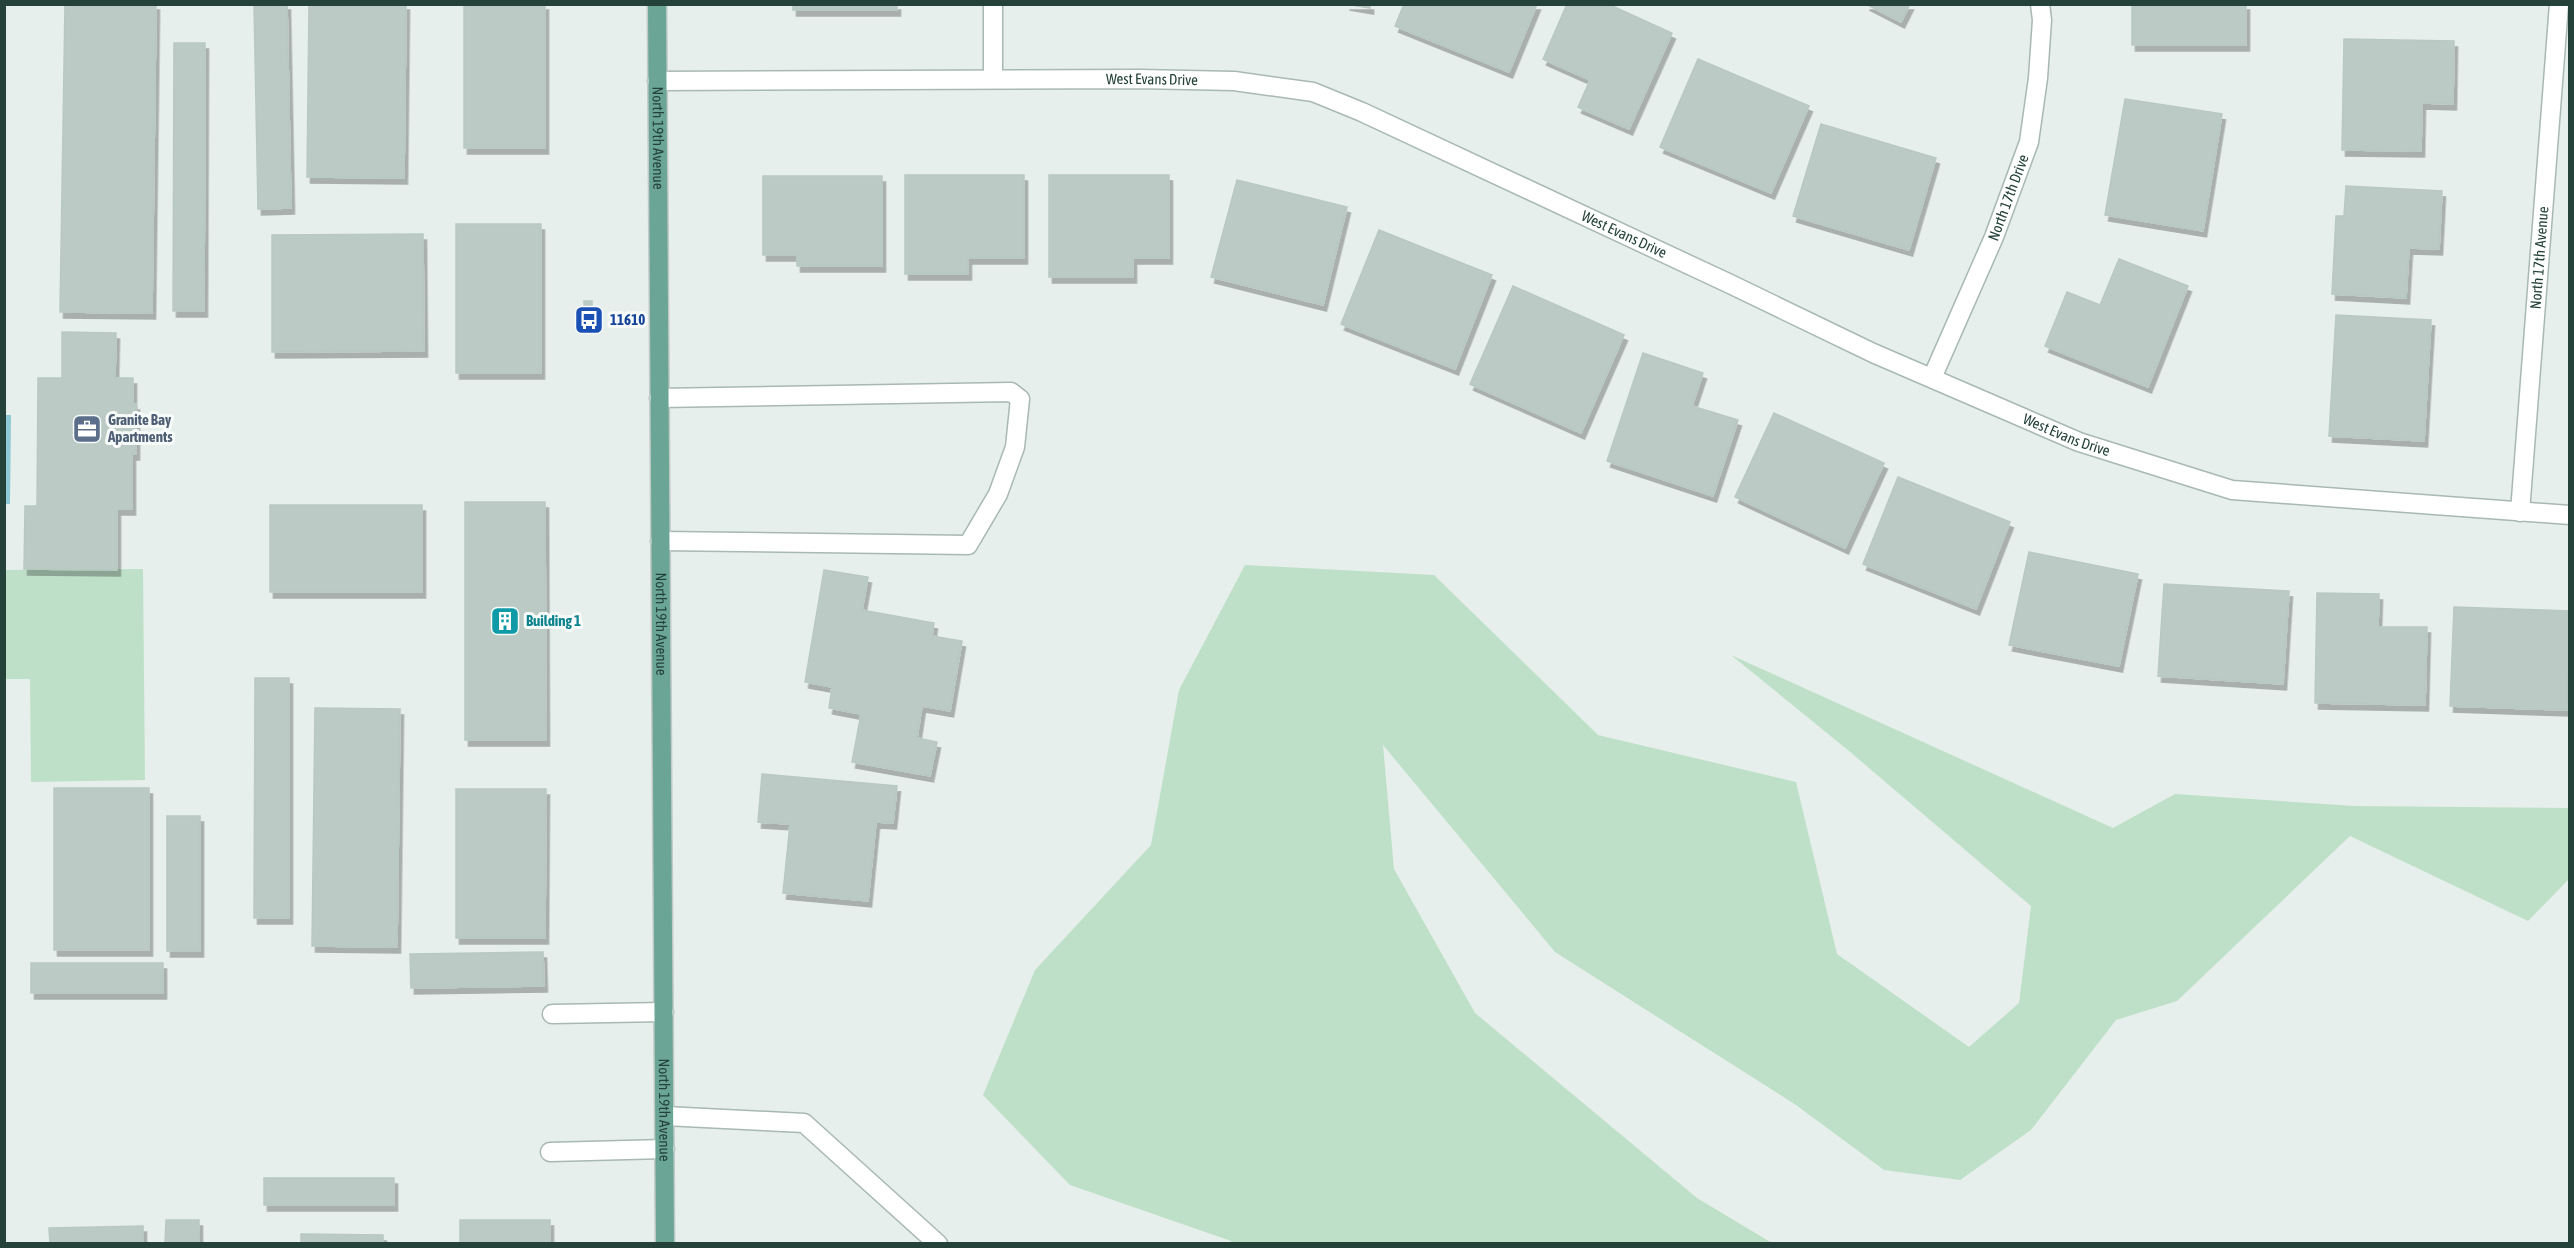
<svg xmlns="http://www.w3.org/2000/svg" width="2574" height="1248" font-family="'Asap Condensed',sans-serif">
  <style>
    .green { fill: #bfe0c8 }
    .water { fill: #8ec9d4 }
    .building { fill: #bbcac4; stroke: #b8c9c2; stroke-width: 1.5; filter: url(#shadow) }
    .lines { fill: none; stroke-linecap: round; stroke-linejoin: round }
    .minor-casing { stroke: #a8b8b2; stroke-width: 21 }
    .major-casing { stroke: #c2cac8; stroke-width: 21 }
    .minor { stroke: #fff; stroke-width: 18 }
    .major { stroke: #6aa596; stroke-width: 18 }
    .labels { text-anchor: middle; stroke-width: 6; stroke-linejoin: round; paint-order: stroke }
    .street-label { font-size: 15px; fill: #24423a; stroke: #f7fbf9 }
    .transit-label { font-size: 15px; font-weight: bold; fill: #164399; stroke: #f7fbf9; text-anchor: start }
    .service-label { font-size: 15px; font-weight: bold; fill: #4e5e75; stroke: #f7fbf9; text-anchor: start }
    .culture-label { font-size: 15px; font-weight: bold; fill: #0d838f; stroke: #f7fbf9; text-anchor: start }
  </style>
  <defs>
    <filter id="shadow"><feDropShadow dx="3.5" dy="6" stdDeviation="0" flood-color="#0004"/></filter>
  </defs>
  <rect width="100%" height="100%" fill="#e6efeb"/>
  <g class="green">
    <polygon points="1245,565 1434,575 1598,735 1796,782 1837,954 1969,1047 2019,1003 2031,906 1849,751 1731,655 2113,828 2175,794 2355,806 2569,808 2569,879 2528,921 2350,836 2177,1001 2116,1020 2031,1130 1960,1180 1884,1170 1796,1105 1555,952 1383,745 1394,869 1475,1013 1697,1198 1772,1243 1232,1243 1231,1241 1070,1185 983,1095 1035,970 1151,845 1179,690"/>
    <polygon points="143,569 145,780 31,782 30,679 5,679 4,570"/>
  </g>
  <polygon class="water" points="5,415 11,415 10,504 5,504"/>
  <g class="building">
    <polygon points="65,4 156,4 152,313 60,312"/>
    <polygon points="254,4 287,4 291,208 258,209"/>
    <polygon points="309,4 406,4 404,178 307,177"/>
    <rect x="464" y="4" width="81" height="144"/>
    <rect x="793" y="4" width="104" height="6"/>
    <polygon points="1346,4 1370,4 1370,8"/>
    <polygon points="1404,4 1537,4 1509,72 1395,26"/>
    <polygon points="1567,4 1608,4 1672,33 1629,129 1578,107 1590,80 1543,59"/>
    <polygon points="1866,4 1910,4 1901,22"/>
    <rect x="2132" y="4" width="114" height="41"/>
    <polygon points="2344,39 2454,41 2453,104 2422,103 2421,151 2342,150"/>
    <polygon points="174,43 205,43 204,311 173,311"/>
    <polygon points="1698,59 1809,106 1771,193 1660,147"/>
    <polygon points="2125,99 2222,114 2203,231 2105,215"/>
    <polygon points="1821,124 1936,158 1909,250 1793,216"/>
    <polygon points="905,175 1024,175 1024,258 968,258 968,274 905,274"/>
    <polygon points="1049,175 1169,175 1169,258 1133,258 1133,277 1049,277"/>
    <polygon points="763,176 882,176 882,266 797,266 797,255 763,255"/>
    <polygon points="1237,180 1347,207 1323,305 1211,277"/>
    <polygon points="2346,186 2442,191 2439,249 2409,248 2406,298 2332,294 2336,216 2344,216"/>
    <rect x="456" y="224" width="85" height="149"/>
    <polygon points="1379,230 1492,275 1455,369 1341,324"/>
    <polygon points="423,234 424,351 272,352 272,235"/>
    <polygon points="2119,259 2188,286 2148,387 2045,346 2067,292 2100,305"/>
    <polygon points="1513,286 1624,335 1581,433 1470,384"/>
    <polygon points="584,301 592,301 592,326 585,326"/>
    <polygon points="2336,315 2431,320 2424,441 2329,436"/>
    <polygon points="62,332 116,333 115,378 133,378 133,404 136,404 136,454 132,454 132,509 117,509 117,570 24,569 25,506 37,506 38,378 62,378"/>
    <polygon points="1643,353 1703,373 1692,406 1738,420 1713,496 1607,461"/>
    <polygon points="1774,413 1884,463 1845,548 1735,497"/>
    <polygon points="1898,477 2010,522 1976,609 1863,564"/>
    <polygon points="465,502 545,502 546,740 465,740"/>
    <rect x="270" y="505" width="152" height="87"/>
    <polygon points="2029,552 2138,574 2119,666 2009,645"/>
    <polygon points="824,570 868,577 862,610 934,623 932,636 962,641 950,711 922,706 917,738 937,742 930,776 852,762 861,714 829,708 832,687 805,682"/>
    <polygon points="2164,584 2289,591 2283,684 2158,676"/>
    <polygon points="2317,593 2379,594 2378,627 2427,627 2425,705 2315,703"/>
    <polygon points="2454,607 2570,611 2567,710 2450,706"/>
    <polygon points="255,678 289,678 289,918 254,918"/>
    <polygon points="315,708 400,709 397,947 312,946"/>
    <polygon points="762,774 897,786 893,823 876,822 868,901 783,893 790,824 758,822"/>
    <rect x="54" y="788" width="95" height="162"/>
    <polygon points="456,789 546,789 545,938 456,938"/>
    <rect x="167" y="816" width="33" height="135"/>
    <polygon points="543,952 544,986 411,988 410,954"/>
    <rect x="31" y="963" width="132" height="30"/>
    <rect x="264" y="1178" width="130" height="27"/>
    <polygon points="166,1220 199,1220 199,1244 165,1244"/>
    <rect x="460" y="1220" width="90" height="24"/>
    <polygon points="143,1226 143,1244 50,1244 49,1228"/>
    <polygon points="301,1234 383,1235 383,1244 301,1244"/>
  </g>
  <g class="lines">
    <g class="minor-casing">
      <g id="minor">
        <polyline points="993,79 993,4"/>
        <path id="s1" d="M657,81L1139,79L1234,81L1313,92L1362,112L1728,283L1873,353L2079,442L2232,490L2570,515"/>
        <path id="s2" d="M1932,378L1994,237L2029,142L2038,78L2042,20L2040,4"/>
        <polyline points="659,398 1011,392 1020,399 1015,447 998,494 968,545 660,541"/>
        <path id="s3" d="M2520,512L2559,4"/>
        <polyline points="552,1014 664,1012"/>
        <polyline points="665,1116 804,1123 938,1244"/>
        <polyline points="550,1152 665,1149"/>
      </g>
    </g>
    <g class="major-casing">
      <g id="major">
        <path id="s4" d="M657,4L665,1244"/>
      </g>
    </g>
    <use href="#minor" class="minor"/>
    <use href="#major" class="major"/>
  </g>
  <defs>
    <g id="bus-square" transform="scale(1.5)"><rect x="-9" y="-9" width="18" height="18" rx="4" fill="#1a4fb4" stroke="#f7fbf9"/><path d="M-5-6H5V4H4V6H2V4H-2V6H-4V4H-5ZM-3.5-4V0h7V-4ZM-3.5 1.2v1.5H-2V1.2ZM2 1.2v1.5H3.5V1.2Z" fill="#fff"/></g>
    <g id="office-square" transform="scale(1.5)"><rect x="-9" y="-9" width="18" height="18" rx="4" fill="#5c6f8a" stroke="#f7fbf9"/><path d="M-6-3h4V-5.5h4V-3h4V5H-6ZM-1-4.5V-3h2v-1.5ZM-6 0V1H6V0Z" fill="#fff"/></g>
    <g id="building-square" transform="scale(1.5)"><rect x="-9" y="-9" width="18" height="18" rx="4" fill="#0f9aa8" stroke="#f7fbf9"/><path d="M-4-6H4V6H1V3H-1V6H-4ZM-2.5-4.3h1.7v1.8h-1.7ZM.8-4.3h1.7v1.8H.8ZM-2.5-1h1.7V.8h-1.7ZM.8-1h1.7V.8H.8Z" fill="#fff"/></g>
  </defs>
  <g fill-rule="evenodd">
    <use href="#bus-square" x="589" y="320"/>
    <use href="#office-square" x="87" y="429"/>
    <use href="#building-square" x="505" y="621"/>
  </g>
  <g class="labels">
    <g class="street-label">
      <text dy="5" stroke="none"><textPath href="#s1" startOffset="495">West Evans Drive</textPath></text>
      <text dy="5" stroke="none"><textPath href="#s4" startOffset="134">North 19th Avenue</textPath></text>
      <text dy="5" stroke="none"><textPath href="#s2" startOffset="196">North 17th Drive</textPath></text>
      <text dy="5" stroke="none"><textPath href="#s1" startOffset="999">West Evans Drive</textPath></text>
      <text dy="5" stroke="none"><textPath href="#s3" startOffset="255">North 17th Avenue</textPath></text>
      <text dy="5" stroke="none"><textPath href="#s1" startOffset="1485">West Evans Drive</textPath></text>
      <text dy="5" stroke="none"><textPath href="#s4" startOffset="620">North 19th Avenue</textPath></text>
      <text dy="5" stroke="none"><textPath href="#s4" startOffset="1106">North 19th Avenue</textPath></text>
    </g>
    <g class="transit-label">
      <text x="610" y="325">11610</text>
    </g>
    <g class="service-label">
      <text x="108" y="425">Granite Bay<tspan x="108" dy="17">Apartments</tspan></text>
    </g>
    <g class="culture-label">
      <text x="526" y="626">Building 1</text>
    </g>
  </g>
  <rect width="2574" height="1248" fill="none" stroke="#24423a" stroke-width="12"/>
</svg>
